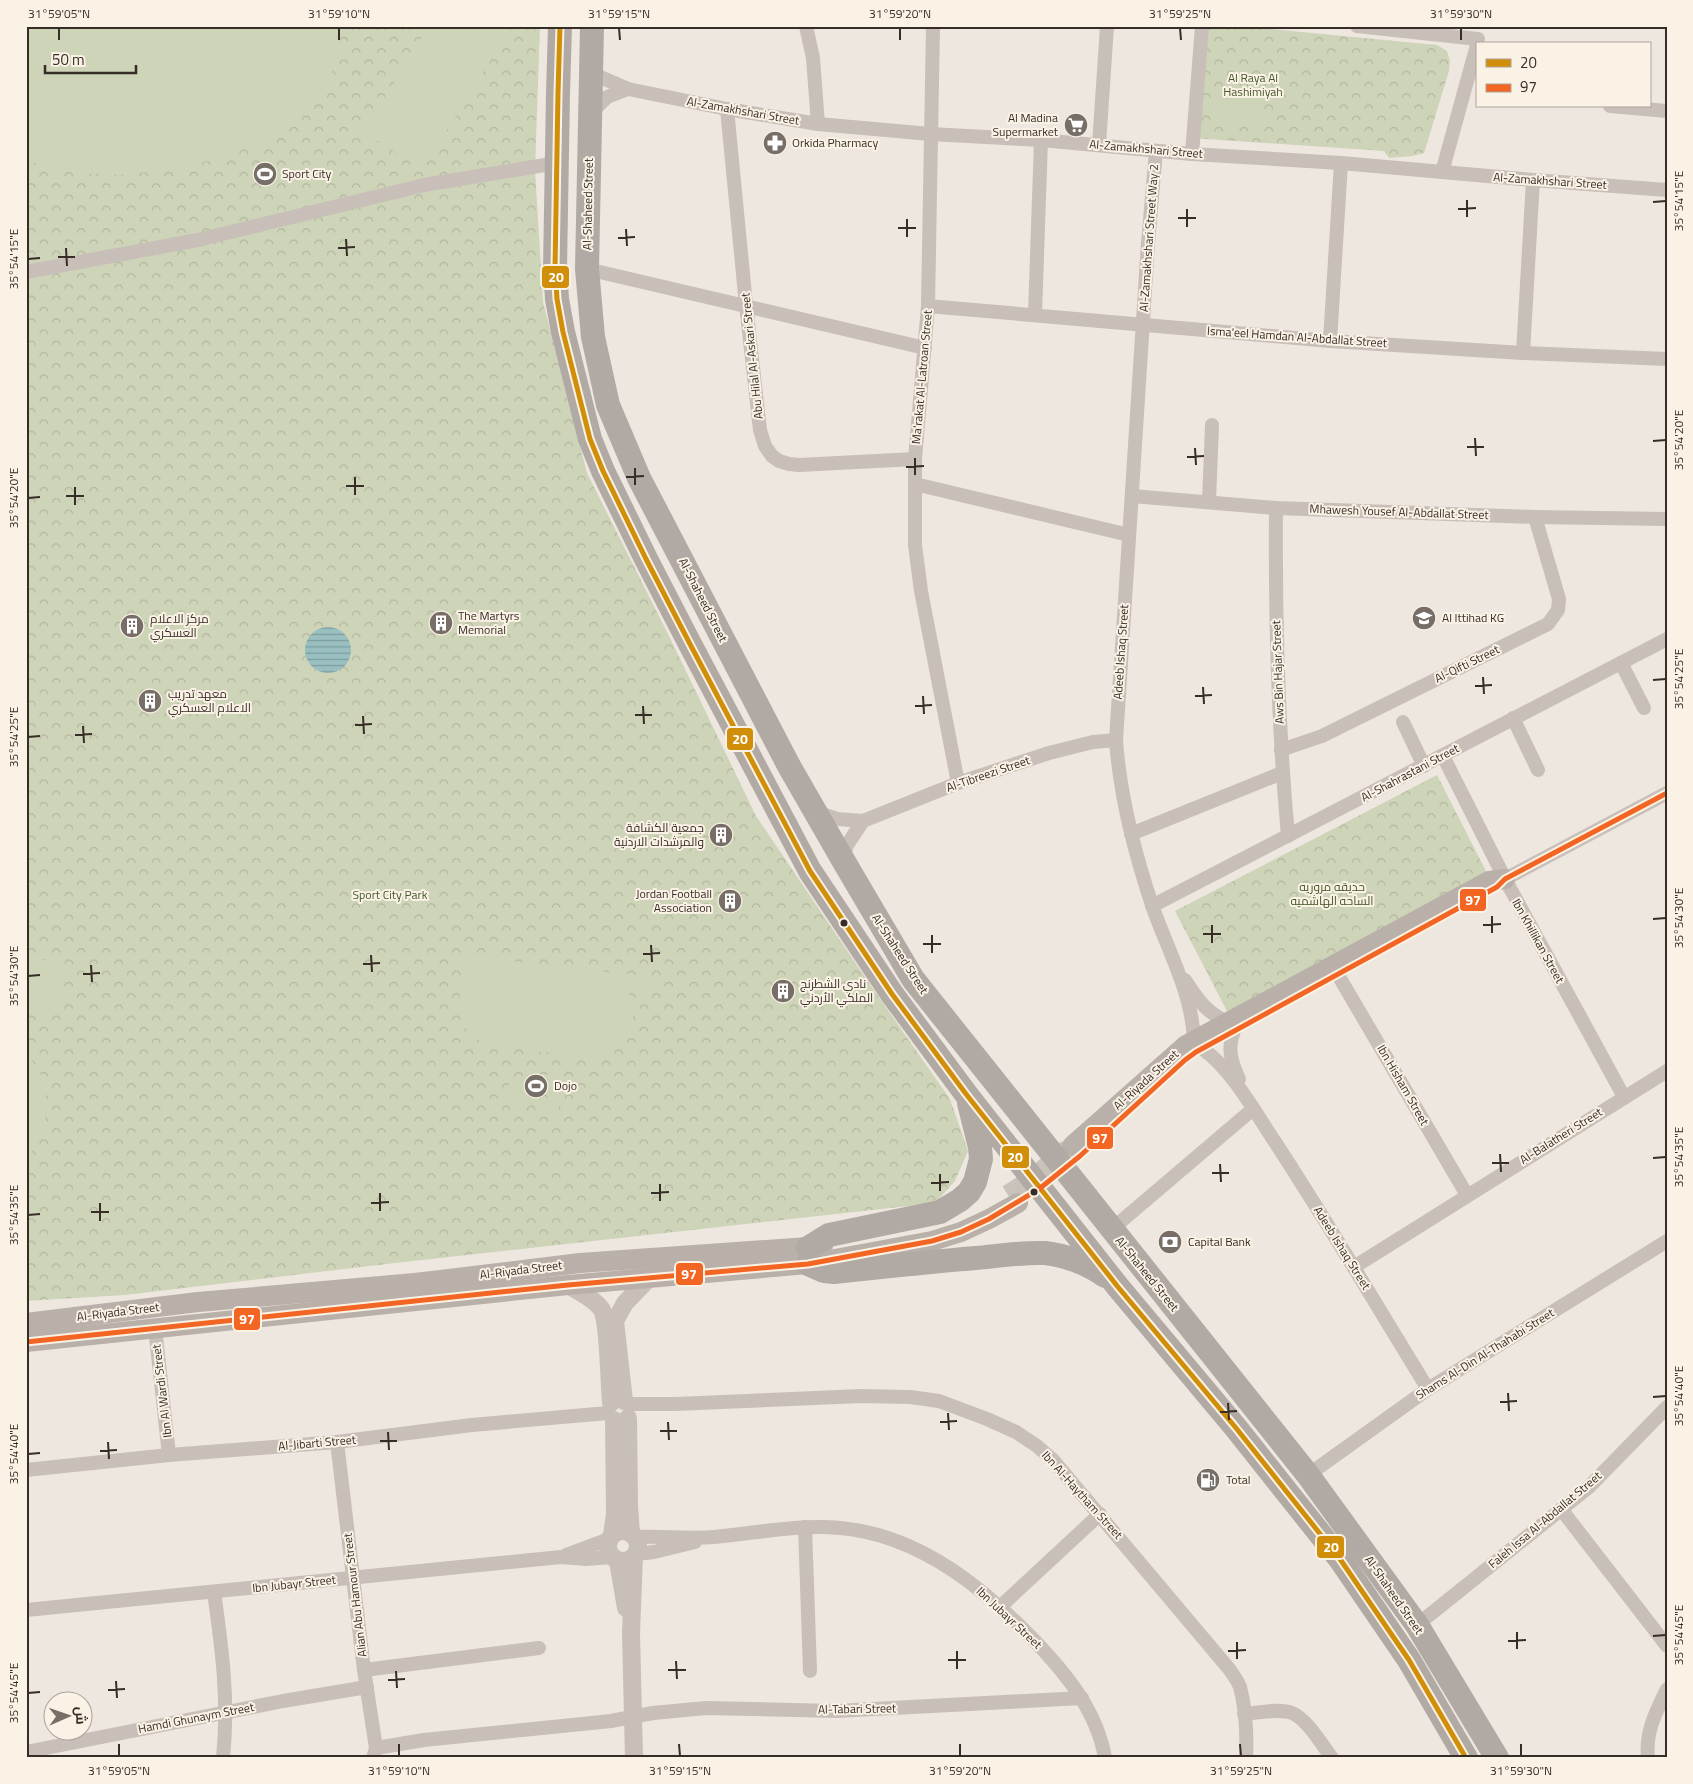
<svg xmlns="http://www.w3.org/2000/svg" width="1693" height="1784" font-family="'Titillium Web',Cairo,sans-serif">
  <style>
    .park { fill: url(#park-crowns) }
    .pitch { fill: #ced4b8 }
    .water { fill: url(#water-rules) }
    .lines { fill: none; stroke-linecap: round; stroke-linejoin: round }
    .secondary-tunnel { stroke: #c9c2ba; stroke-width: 20; stroke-dasharray: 20 10; stroke-linecap: butt }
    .minor { stroke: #c7bfb8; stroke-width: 14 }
    .tertiary { stroke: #c7bfb8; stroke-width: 18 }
    .secondary { stroke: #b8b0a9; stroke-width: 20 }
    .trunk { stroke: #b1aaa4; stroke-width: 24 }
    .bus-1-casing { stroke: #fbf2e6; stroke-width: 9 }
    .bus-2-casing { stroke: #fbf2e6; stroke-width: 9 }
    .bus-1 { stroke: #d18e08; stroke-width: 5 }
    .bus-2 { stroke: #f26522; stroke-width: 5 }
    .ticks { fill: none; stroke: #372d27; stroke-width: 2 }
    .bus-dot { fill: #372d27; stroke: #fbf2e6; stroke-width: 2 }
    .labels { text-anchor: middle; stroke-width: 4; stroke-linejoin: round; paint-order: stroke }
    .park-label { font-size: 12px; fill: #455828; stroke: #fbf2e6 }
    .street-label { font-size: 12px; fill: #372d27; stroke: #fbf2e6 }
    .poi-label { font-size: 12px; fill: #372d27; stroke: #fbf2e6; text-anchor: start }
    .line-badge { stroke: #fbf2e6; stroke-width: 2 }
    .badge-label { font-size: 14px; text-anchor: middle; font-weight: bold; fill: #fff }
    .neatline { fill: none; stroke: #372d27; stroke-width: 2 }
    .ticks-label { font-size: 12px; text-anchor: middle; fill: #372d27 }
  </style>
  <defs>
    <pattern id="park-crowns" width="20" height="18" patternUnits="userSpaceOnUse" patternTransform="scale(1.25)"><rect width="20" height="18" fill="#ced4b8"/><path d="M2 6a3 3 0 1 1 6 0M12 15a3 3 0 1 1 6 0" fill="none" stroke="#b2b69e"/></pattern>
    <pattern id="water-rules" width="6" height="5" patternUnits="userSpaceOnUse" patternTransform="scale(1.25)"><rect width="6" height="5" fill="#9abfc0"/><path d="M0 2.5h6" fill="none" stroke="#7e9c9c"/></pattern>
  </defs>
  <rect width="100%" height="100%" fill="#eee7df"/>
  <g class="park">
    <polygon points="26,26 540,26 535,169 543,302 587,473 669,636 756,816 869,983 950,1099 968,1151 955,1181 935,1203 395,1263 125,1295 26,1301"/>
    <polygon points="1200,26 1238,26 1437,45 1447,51 1450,61 1449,71 1424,153 1412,156 1389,158 1384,151 1192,138"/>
    <polygon points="1437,775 1489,877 1228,1013 1175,911"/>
  </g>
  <g class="pitch">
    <polygon points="26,26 342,26 337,63 314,104 278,135 225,157 176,168 126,175 73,173 26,161"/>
    <polygon points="429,26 511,26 423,169 363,132"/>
    <polygon points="1216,88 1264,91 1262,123 1213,121"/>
    <polygon points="457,955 652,977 650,991 626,988 633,1002 633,1022 626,1040 611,1052 590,1057 492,1046 476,1039 464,1026 459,1007 461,988 470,971 455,968"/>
    <polygon points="26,960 63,960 62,1015 26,1014"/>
    <path d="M26,1055C56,1080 50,1132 26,1159Z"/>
    <polygon points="562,1073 565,1100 558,1101 559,1109 548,1111 547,1097 550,1096 549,1093 529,1095 530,1106 510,1109 509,1079"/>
  </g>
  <circle class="water" cx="328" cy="650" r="23"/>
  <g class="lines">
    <polyline class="secondary-tunnel" points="1008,1195 1031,1180 1068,1149"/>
    <g class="minor">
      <polyline points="806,26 813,58 818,124"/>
      <polyline points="933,26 928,306 915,459 915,545 921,591 958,783"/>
      <polyline points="1357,26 1478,39"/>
      <polyline points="591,73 628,89 727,109 818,124 930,134 1041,140 1192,154 1341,163 1533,180 1667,190"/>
      <polyline points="1610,106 1667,111"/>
      <polyline points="727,109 746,305 760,430 765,446 772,456 779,461 789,464 799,465 915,459"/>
      <polyline points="590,114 607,97 628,89"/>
      <polyline points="1099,145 1107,26"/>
      <path d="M1156,151L1148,243L1116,740C1120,797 1134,851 1152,905C1167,949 1192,992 1194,1040"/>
      <polyline points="1192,154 1202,26"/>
      <polyline points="1442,172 1477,45"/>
      <polyline points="587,269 925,348"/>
      <polyline points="26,272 198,240 424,185 557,163"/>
      <polyline points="928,306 1330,341 1523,353 1667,359"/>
      <polyline points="1035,314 1041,140"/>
      <polyline points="1330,341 1341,163"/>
      <polyline points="1523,353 1533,180"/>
      <polyline points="915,484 1129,535"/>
      <polyline points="1132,496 1276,508 1535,517 1667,519"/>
      <polyline points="1209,501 1212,425"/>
      <path d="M1276,508C1275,617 1278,726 1288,836"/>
      <polyline points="1621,663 1644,708"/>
      <polyline points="1513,718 1538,770"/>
      <polyline points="1403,722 1424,766"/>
      <polyline points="1281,750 1322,736 1548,624 1558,610 1559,599 1535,517"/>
      <polyline points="1443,756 1505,879 1624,1097"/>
      <polyline points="816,812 837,819 863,821 958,783 1049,753 1093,742 1116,740"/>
      <polyline points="1131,834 1282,773"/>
      <polyline points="843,860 847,845 863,821"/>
      <polyline points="1505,879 1667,793"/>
      <polyline points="1152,906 1667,639"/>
      <polyline points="1338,975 1467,1195"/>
      <path d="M1185,980C1198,1000 1206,1012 1227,1022"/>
      <path d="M1234,1031C1227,1049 1231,1061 1239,1079"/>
      <path d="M1203,1049C1232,1070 1255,1112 1275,1142C1328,1223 1377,1306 1428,1389"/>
      <polyline points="1112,1229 1253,1109"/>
      <polyline points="1354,1267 1667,1071"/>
      <polyline points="155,1328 169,1455"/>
      <path d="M628,1404H675L861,1396L910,1397L939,1401L987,1419L1016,1432L1037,1446L1053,1460L1230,1670C1233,1675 1238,1681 1240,1687C1246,1709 1247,1735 1246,1758"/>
      <polyline points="337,1442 364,1670 376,1748 373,1758"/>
      <polyline points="26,1470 169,1455 337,1442 472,1425 608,1413"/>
      <polyline points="1308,1475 1428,1389 1667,1241"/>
      <polyline points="1561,1509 1667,1646"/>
      <polyline points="805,1527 810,1671"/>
      <path d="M635,1537C661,1536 688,1539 714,1537C750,1534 787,1526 823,1527C908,1528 975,1580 1031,1637C1064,1671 1097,1710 1105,1758"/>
      <polyline points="636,1554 654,1552 695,1542"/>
      <polyline points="566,1555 609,1539"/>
      <path d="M214,1592C222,1649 229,1700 223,1758"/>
      <polyline points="1001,1606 1100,1514"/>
      <polyline points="26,1610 561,1557 586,1559 612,1557"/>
      <polyline points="1417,1625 1589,1487 1667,1407"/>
      <polyline points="364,1670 539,1648"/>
      <path d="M1244,1714C1258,1713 1279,1708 1292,1713C1307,1719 1322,1745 1332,1758"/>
      <polyline points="376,1748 424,1740 611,1721 653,1713 706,1708 836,1711 1082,1698"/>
      <polyline points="26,1752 283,1701 367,1687"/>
      <path d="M1648,1758C1645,1732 1656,1712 1667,1689"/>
    </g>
    <g class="tertiary">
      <path d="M568,1285C579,1292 595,1299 602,1310C609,1324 609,1385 611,1403"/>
      <polyline points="624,1401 615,1321 625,1303 650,1277"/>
      <polyline points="628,1418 629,1506 631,1534"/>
      <circle cx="623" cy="1546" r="15"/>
      <polyline points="612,1535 615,1514 614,1420"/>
      <polyline points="618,1561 626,1608"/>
      <polyline points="634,1758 631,1633 634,1556"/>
    </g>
    <g class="secondary">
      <polyline points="1072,1146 1186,1045 1489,881 1505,879"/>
      <polyline points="26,1323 198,1302 415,1283 580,1263 823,1246"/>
      <polyline points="26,1342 568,1285 808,1264 932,1241 961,1232 989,1219 1018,1203"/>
    </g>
    <g class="trunk">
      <polyline points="560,26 558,93 555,269 557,299 563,332 590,439 603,471 646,559 691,646 810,871 892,994 966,1094 1118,1287 1236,1428 1340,1559 1409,1660 1466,1758"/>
      <polyline points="592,26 587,269 593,337 608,405 639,478 789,766 843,860 913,979 1308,1475 1417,1625 1497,1758"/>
      <polyline points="808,1248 829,1235 940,1212 960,1200 969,1192 975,1182 981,1159 980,1147 969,1103"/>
      <path d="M808,1264L824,1271L834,1272C881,1267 928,1262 976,1258C998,1256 1022,1252 1045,1253C1065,1255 1089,1264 1105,1276"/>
    </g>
    <g class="bus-1-casing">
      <polyline id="bus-1" points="560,26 558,93 555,269 557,299 563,332 590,439 603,471 646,559 691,646 810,871 892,994 966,1094 1118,1287 1236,1428 1340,1559 1409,1660 1466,1758"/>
    </g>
    <g class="bus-2-casing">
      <polyline id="bus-2" points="26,1342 568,1285 808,1264 932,1241 961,1232 989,1219 1039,1189 1080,1156 1185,1060 1196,1052 1497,887 1505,879 1667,793"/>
    </g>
    <use href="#bus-1" class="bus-1"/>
    <use href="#bus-2" class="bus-2"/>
  </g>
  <path class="ticks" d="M59,28V40M339,28V40M619,28L620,40M900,28V40M1180,28L1181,40M1461,28V40M1467,200V217M1653,202L1666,201M1187,209V227M1458,209L1476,208M1178,218H1196M907,219V237M898,228H916M626,229L627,246M618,238L635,237M346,239L347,256M66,248L67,266M338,248L355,247M58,257H75M28,259L40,258M1475,438L1476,456M1653,441L1666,440M1467,447H1484M1195,448L1196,465M1187,457L1204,456M915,458V475M906,467L924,466M635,468V485M355,477V495M626,477L644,476M346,486H364M75,487V505M66,496H84M28,498L40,497M1483,677L1484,694M1653,680L1666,679M1475,686L1492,685M1203,687L1204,704M923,696L924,714M1195,696L1212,695M643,706L644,724M915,706L932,705M635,715H652M363,716L364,734M355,725L372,724M83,726L84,743M75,735L92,734M28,737L40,736M1492,916V933M1653,919L1666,918M1212,925V943M1483,925L1501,924M1203,934H1221M932,935V953M923,944H941M651,945L652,962M643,954L660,953M371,955L372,972M363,964L380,963M91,965L92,982M83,974L100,973M28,976L40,975M1500,1154L1501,1172M1653,1158L1666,1157M1492,1163H1509M1220,1164L1221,1182M1212,1173H1229M940,1174V1191M931,1183L949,1182M660,1184V1201M380,1193V1211M651,1193L669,1192M100,1203V1221M371,1203L389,1202M91,1212H109M28,1215L40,1214M1508,1393L1509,1411M1653,1397L1666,1396M1500,1402L1517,1401M1228,1403L1229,1420M1220,1412L1237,1411M948,1413L949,1430M668,1422L669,1440M940,1422L957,1421M660,1431H677M388,1432L389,1450M380,1441H397M108,1442L109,1459M100,1451L117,1450M28,1454L40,1453M1517,1632V1649M1653,1636L1666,1635M1508,1641L1526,1640M1237,1642V1659M957,1651V1669M1228,1651L1246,1650M948,1660H966M676,1661L677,1679M668,1670H686M396,1671L397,1688M388,1680L405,1679M116,1681L117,1698M108,1690L125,1689M28,1693L40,1692M119,1744V1756M399,1744V1756M679,1744L680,1756M960,1744V1756M1240,1744L1241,1756M1521,1744V1756"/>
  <defs>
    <g id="supermarket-disc" transform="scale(1.25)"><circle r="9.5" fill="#776e67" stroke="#fbf2e6"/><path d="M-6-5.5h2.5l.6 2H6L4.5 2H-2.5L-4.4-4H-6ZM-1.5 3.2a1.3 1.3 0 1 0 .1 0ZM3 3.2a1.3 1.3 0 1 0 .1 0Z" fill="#fff"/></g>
    <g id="pharmacy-disc" transform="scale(1.25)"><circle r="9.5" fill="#776e67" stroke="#fbf2e6"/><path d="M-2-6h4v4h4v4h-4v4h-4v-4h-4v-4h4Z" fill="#fff"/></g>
    <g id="stadium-disc" transform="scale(1.25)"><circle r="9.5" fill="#776e67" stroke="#fbf2e6"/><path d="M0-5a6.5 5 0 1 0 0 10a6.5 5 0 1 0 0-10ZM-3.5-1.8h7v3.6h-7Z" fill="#fff"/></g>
    <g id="school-disc" transform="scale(1.25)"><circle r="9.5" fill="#776e67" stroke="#fbf2e6"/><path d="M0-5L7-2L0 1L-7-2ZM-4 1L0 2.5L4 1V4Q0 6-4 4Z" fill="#fff"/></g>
    <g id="building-disc" transform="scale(1.25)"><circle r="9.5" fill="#776e67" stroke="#fbf2e6"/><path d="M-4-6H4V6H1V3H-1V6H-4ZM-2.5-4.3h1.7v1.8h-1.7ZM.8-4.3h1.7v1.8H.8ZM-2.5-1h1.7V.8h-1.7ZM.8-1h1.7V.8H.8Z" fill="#fff"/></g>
    <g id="bank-disc" transform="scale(1.25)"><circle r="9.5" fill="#776e67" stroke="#fbf2e6"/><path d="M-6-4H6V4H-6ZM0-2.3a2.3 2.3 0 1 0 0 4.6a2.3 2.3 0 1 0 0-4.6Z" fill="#fff"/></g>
    <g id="fuel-disc" transform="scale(1.25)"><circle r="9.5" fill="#776e67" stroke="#fbf2e6"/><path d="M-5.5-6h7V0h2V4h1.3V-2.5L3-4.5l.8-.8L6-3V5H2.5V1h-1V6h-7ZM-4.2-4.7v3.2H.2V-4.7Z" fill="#fff"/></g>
  </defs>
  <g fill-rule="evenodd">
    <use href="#supermarket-disc" x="1076" y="125"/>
    <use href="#pharmacy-disc" x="775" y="143"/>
    <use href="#stadium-disc" x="265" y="174"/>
    <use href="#school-disc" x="1424" y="618"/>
    <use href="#building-disc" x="441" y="623"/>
    <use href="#building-disc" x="132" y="626"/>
    <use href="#building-disc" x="150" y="701"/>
    <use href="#building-disc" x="721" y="835"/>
    <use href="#building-disc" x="730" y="901"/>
    <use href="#building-disc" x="783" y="991"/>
    <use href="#stadium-disc" x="536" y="1086"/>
    <use href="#bank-disc" x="1170" y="1242"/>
    <use href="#fuel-disc" x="1208" y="1480"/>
  </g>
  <g class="bus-dot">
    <circle cx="844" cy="923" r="4.5"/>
    <circle cx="1034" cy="1192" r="4.5"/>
  </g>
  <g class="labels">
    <g class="park-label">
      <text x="1253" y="82">Al Raya Al<tspan x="1253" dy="14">Hashimiyah</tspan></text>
      <text x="1332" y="891">حديقه مروريه<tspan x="1332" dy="14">الساحه الهاشميه</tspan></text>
      <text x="390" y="899">Sport City Park</text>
    </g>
    <g class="street-label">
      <text transform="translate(743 111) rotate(10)" y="4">Al-Zamakhshari Street</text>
      <text transform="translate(1146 149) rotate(5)" y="4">Al-Zamakhshari Street</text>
      <text transform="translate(1550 181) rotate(4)" y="4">Al-Zamakhshari Street</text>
      <text transform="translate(588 204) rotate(-89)" y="4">Al-Shaheed Street</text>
      <text transform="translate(1149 238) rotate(-86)" y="4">Al-Zamakhshari Street Way 2</text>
      <text transform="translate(1297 337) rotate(4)" y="4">Isma'eel Hamdan Al-Abdallat Street</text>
      <text transform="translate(752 356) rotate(-96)" y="4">Abu Hilal Al-Askari Street</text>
      <text transform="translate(922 377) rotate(-85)" y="4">Ma'rakat Al-Latroan Street</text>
      <text transform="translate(1399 512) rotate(2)" y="4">Mhawesh Yousef Al-Abdallat Street</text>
      <text transform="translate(703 600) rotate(63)" y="4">Al-Shaheed Street</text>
      <text transform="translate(1121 652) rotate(-86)" y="4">Adeeb Ishaq Street</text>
      <text transform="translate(1467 664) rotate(-26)" y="4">Al-Qifti Street</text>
      <text transform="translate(1278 672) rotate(-92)" y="4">Aws Bin Hajar Street</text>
      <text transform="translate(1410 773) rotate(-28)" y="4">Al-Shahrastani Street</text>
      <text transform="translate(988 774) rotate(-19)" y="4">Al-Tibreezi Street</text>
      <text transform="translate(1538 941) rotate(61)" y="4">Ibn Khillikan Street</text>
      <text transform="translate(900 954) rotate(57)" y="4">Al-Shaheed Street</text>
      <text transform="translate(1146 1080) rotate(-42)" y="4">Al-Riyada Street</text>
      <text transform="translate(1403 1085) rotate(60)" y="4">Ibn Hisham Street</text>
      <text transform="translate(1561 1136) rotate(-32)" y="4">Al-Balatheri Street</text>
      <text transform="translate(1342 1248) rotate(58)" y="4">Adeeb Ishaq Street</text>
      <text transform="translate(521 1270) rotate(-7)" y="4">Al-Riyada Street</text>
      <text transform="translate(1147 1274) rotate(51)" y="4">Al-Shaheed Street</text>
      <text transform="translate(118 1312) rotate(-7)" y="4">Al-Riyada Street</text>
      <text transform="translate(1485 1354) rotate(-32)" y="4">Shams Al-Din Al-Thahabi Street</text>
      <text transform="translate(162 1391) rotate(-97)" y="4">Ibn Al Wardi Street</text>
      <text transform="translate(317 1443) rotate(-5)" y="4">Al-Jibarti Street</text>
      <text transform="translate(1082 1495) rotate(48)" y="4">Ibn Al-Haytham Street</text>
      <text transform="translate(1545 1520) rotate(-40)" y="4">Faleh Issa Al-Abdallat Street</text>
      <text transform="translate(294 1584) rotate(-6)" y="4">Ibn Jubayr Street</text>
      <text transform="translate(355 1595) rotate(-97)" y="4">Alian Abu Hamour Street</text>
      <text transform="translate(1394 1595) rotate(55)" y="4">Al-Shaheed Street</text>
      <text transform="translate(1009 1618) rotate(43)" y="4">Ibn Jubayr Street</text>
      <text transform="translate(857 1709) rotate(-1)" y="4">Al-Tabari Street</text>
      <text transform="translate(196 1718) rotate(-11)" y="4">Hamdi Ghunaym Street</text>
    </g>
    <g class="poi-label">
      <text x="1058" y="122" text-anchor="end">Al Madina<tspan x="1058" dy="14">Supermarket</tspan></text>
      <text x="792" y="147">Orkida Pharmacy</text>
      <text x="282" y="178">Sport City</text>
      <text x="458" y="620">The Martyrs<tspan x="458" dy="14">Memorial</tspan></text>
      <text x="1442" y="622">Al Ittihad KG</text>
      <text x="150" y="623">مركز الاعلام<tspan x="150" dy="14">العسكري</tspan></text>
      <text x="168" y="698">معهد تدريب<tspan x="168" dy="14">الاعلام العسكري</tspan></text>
      <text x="704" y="832" text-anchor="end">جمعية الكشافة<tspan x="704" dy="14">والمرشدات الاردنية</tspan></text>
      <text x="712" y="898" text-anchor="end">Jordan Football<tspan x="712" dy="14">Association</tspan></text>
      <text x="800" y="988">نادي الشطرنج<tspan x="800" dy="14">الملكي الأردني</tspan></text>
      <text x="554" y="1090">Dojo</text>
      <text x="1188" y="1246">Capital Bank</text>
      <text x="1226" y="1484">Total</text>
    </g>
  </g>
  <g class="line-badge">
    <rect x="541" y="265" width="29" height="24" rx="5" fill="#d18e08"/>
    <rect x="726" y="727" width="28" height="24" rx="5" fill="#d18e08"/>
    <rect x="1459" y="888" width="28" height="24" rx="5" fill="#f26522"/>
    <rect x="1086" y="1126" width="28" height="24" rx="5" fill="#f26522"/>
    <rect x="1001" y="1145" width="29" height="24" rx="5" fill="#d18e08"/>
    <rect x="675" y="1262" width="29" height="24" rx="5" fill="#f26522"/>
    <rect x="233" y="1307" width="28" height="24" rx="5" fill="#f26522"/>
    <rect x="1316" y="1535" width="29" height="24" rx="5" fill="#d18e08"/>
  </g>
  <g class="badge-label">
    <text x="556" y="282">20</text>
    <text x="740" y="744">20</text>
    <text x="1473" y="905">97</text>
    <text x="1100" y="1143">97</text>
    <text x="1015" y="1162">20</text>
    <text x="689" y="1279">97</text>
    <text x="247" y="1324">97</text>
    <text x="1331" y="1552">20</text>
  </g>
  <rect width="1693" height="1784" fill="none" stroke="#fbf2e6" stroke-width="55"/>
  <rect x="1476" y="42" width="175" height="65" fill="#fbf2e6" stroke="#ada39a"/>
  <rect x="1486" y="59" width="25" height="8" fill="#d18e08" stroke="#ada39a"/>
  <text x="1520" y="68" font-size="15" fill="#372d27">20</text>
  <rect x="1486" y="84" width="25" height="8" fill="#f26522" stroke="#ada39a"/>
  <text x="1520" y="92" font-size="15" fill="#372d27">97</text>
  <g transform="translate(68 1716) rotate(88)"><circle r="24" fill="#fbf2e6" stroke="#ada39a"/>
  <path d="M0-4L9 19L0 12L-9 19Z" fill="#776e67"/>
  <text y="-8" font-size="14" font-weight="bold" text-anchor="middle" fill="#372d27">ش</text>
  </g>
  <path d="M45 65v8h91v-8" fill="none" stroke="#372d27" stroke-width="2.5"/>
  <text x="52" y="65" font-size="15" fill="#372d27" stroke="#fbf2e6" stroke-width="4" paint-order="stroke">50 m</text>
  <rect x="28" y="28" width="1638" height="1728" class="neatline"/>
  <g class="ticks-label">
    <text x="59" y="18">31°59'05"N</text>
    <text x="339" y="18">31°59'10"N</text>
    <text x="619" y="18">31°59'15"N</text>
    <text x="900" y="18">31°59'20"N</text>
    <text x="1180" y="18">31°59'25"N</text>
    <text x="1461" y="18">31°59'30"N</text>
    <text transform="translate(1679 201) rotate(-90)" y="4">35°54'15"E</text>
    <text transform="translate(14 259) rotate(-90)" y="4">35°54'15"E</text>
    <text transform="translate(1679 440) rotate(-90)" y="4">35°54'20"E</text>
    <text transform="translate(14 498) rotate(-90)" y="4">35°54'20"E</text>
    <text transform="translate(1679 679) rotate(-90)" y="4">35°54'25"E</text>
    <text transform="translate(14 737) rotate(-90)" y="4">35°54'25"E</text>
    <text transform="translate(1679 918) rotate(-90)" y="4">35°54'30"E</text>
    <text transform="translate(14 976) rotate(-90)" y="4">35°54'30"E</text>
    <text transform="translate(1679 1157) rotate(-90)" y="4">35°54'35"E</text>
    <text transform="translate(14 1215) rotate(-90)" y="4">35°54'35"E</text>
    <text transform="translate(1679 1396) rotate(-90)" y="4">35°54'40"E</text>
    <text transform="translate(14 1454) rotate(-90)" y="4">35°54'40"E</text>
    <text transform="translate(1679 1635) rotate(-90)" y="4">35°54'45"E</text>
    <text transform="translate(14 1693) rotate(-90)" y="4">35°54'45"E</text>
    <text x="119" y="1775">31°59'05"N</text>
    <text x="399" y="1775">31°59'10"N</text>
    <text x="680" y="1775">31°59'15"N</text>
    <text x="960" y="1775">31°59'20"N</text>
    <text x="1241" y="1775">31°59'25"N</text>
    <text x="1521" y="1775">31°59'30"N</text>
  </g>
</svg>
